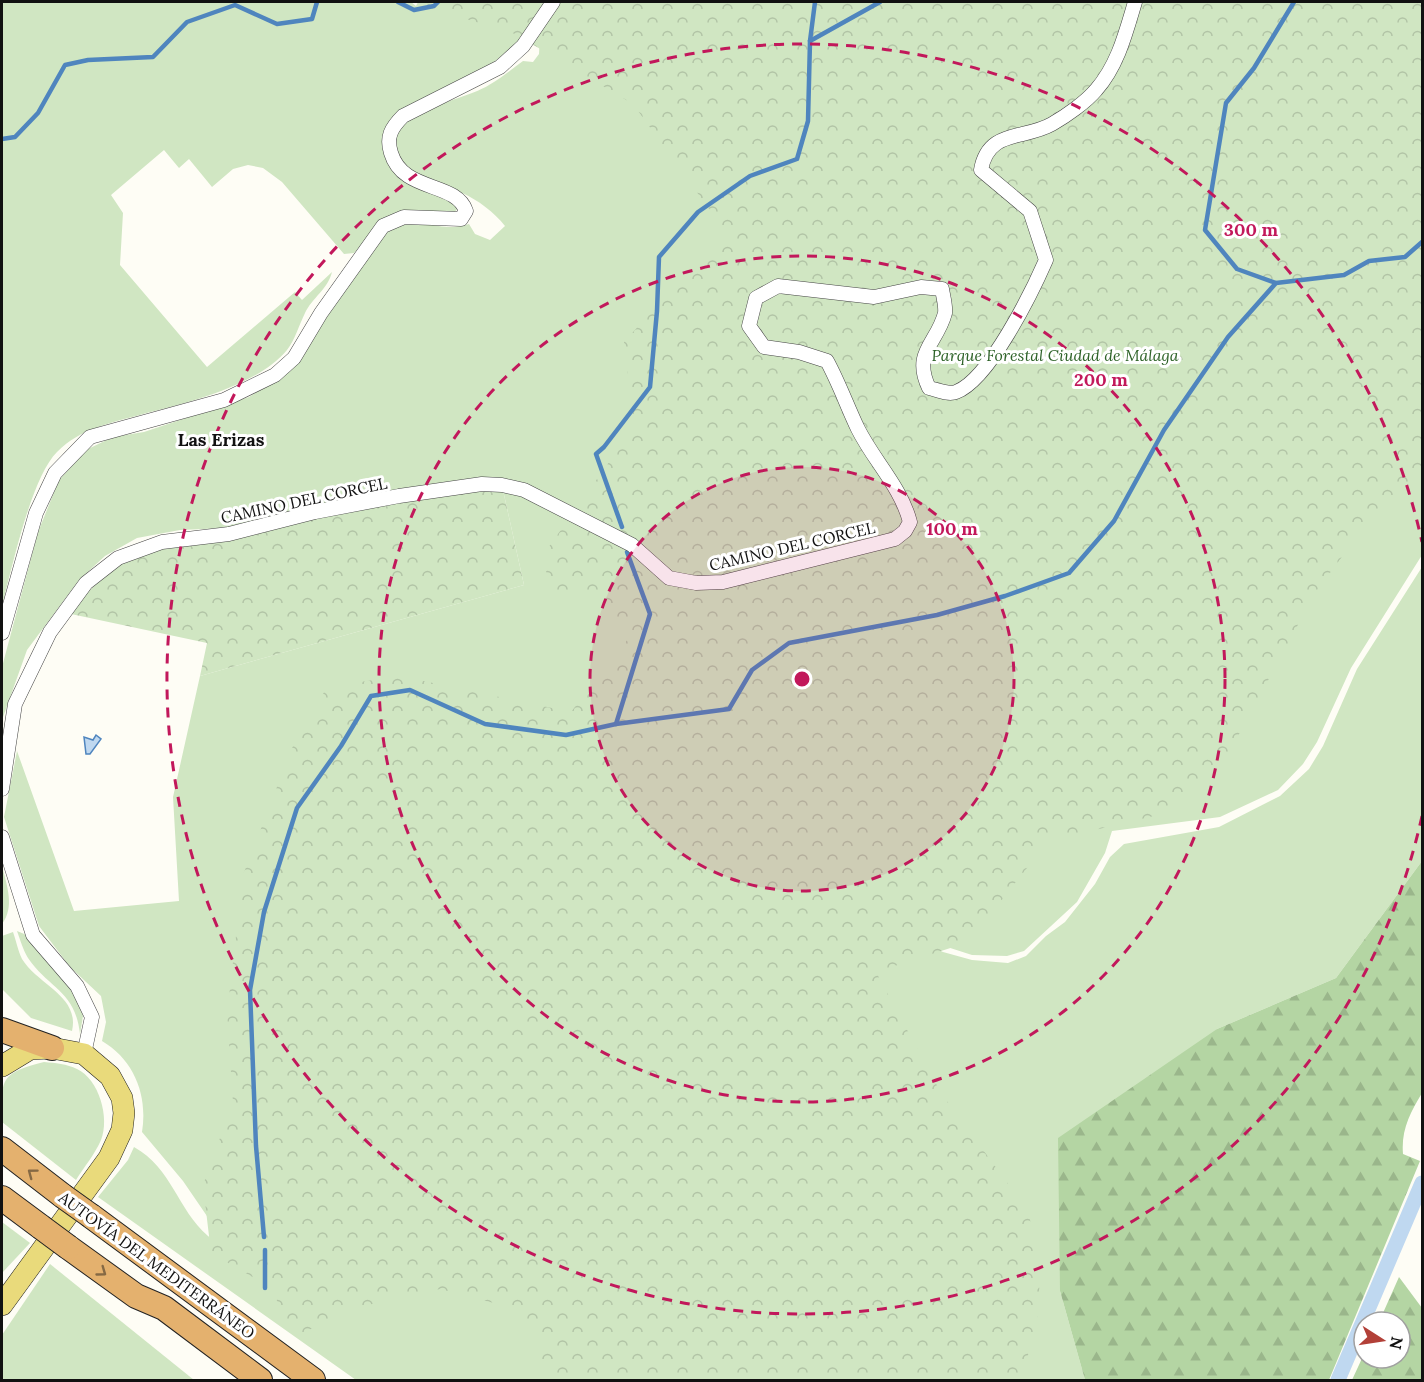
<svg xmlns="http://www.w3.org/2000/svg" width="1424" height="1382" font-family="Lora,serif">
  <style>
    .grass { fill: #d0e6c2 }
    .forest { fill: url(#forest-firs) }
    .park { fill: url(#park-crowns) }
    .water { fill: #bfd8f0; stroke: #4f85be; stroke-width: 1.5 }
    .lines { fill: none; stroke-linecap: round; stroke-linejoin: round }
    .stream { stroke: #4f85be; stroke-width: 4.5 }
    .canal { stroke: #bfd8f0; stroke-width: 15 }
    .street-casing { stroke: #444; stroke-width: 15 }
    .primary-casing { stroke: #222; stroke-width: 22 }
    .highway-casing { stroke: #222; stroke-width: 26 }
    .street { stroke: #fff; stroke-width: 14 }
    .primary { stroke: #e9da7b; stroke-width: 21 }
    .highway { stroke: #e4b16e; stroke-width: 24 }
    .highway-bridge-casing { stroke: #222; stroke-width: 26; stroke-linecap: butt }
    .highway-bridge { stroke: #e4b16e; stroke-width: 24 }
    .oneway { stroke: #856944 }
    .ring { fill: none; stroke: #c2185b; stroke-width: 3; stroke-dasharray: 10 8 }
    .labels { text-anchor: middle; stroke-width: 6; stroke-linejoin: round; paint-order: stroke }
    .park-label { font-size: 16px; font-style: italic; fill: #2d6227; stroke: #fff }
    .street-label { font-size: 16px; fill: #111; stroke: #fff }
    .neighbourhood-label { font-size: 18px; font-weight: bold; fill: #111; stroke: #fff }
    .centre { fill: #c2185b; stroke: #fff; stroke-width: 3 }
    .ring-label { font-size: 18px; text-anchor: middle; font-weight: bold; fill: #c2185b; stroke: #fff; stroke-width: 6; stroke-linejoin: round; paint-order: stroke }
  </style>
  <defs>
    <pattern id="forest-firs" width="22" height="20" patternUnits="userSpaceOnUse" patternTransform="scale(1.5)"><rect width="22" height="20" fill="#b4d5a3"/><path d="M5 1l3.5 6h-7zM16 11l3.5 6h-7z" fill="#9ab68b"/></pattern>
    <pattern id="park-crowns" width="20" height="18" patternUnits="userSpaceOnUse" patternTransform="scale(1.5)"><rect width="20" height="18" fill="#d0e6c2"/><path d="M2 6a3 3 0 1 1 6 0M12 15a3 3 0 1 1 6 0" fill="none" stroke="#b2c4a6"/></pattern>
  </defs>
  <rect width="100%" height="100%" fill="#fefdf5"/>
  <g class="grass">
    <path d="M2,2H411L416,6L418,2H521L523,38L475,78L388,124C367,172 423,189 456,204L458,208L453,214L421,211L371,234L354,253L344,254L282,182L263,168L248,165L233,169L212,187L189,159L179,168L164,150L111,195L123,213L120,265L207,367L295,292L302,300L332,272C328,289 312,298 305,313C299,325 295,340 287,350C257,386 187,403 143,414C111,423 81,428 57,452C31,478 12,568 2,606Z"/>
    <path d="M1128,2L638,540L565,503L520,484L227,528L180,530L137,538L105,556L79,580L27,650L2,720V667L38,532L59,480L88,449L113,437L144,432L249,397L290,370L385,233C423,211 435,235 469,224L475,234L490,240L505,226C494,212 478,200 462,193C455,190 446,189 439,187C420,181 388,160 395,136C403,109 465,100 489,85C501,78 512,69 523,61L533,62L539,54L540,34Z"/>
    <path d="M1422,2V555L1351,668L1317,742L1303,764L1278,790L1220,817L1112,831L1105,853L1077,902L1024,951L1007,956L972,955L944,946L895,923L209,1219L183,1181L142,1132C148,1095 134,1060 102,1041L106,1022L101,996L70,967L39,926L4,817L17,751L74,911L179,901L173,797L200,676L524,585L503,490L525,497L629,549Z"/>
    <path d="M1422,567V861L1336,978L1217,1029L1060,1291L1085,1380H356L98,1197L128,1160L134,1147C172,1168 177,1209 208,1236C213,1240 223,1242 229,1245L892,927L943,952L972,960L1008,963L1026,956L1046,936L1065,922L1095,884L1110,857L1124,844L1219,827L1280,796L1309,769L1323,746L1357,669Z"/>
    <path d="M2,866C7,886 15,907 2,924Z"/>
    <path d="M17,931L29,936L78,998L83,1016L80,1034C75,990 49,989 28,958C23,950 20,939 17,931Z"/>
    <path d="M13,932C16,940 18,951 22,959C38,985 80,996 72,1031L31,1018L2,989V936Z"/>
    <path d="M44,1062C55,1063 67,1064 77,1069C99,1079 110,1118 101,1140C95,1154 84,1167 76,1180L2,1122C1,1079 0,1073 44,1062Z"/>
    <polygon points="2,1222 30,1243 2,1273"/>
    <polygon points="50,1264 194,1380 2,1380 2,1335"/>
  </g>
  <g class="forest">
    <path d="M1422,861V1093C1410,1113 1401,1130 1403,1154L1420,1161L1329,1380H1085L1060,1291L1058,1138L1217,1029L1336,978Z"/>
    <polygon points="1399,1277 1422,1308 1422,1380 1352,1380 1364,1354 1364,1358 1400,1358 1400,1322 1379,1322"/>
  </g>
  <g class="park">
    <polygon points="428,2 1422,2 1422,478 1379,507 1315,593 1223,764 1154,816 1048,841 969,942 876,972 941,1093 1029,1212 1041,1301 1022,1380 538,1380 539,1338 513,1308 440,1289 363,1306 295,1336 270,1287 211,1253 203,1185 233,1102 227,1014 243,875 292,748 327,687 400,676 571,712 628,639 601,592 551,596 543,555 634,427 624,342 725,231 633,104 515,34 427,7"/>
    <path d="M503,490L524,585L200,676L207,643L71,614C88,589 111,567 139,555C176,540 221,537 260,529C339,513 422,491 503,490Z"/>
  </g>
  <polygon class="water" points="96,735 101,739 90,754 86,754 84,737 93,740"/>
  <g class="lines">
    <g class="stream">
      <polyline points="398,2 414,10 434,6 438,2"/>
      <polyline points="810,41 880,2"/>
      <polyline points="2,139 15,137 38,113 65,65 88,60 153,57 187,22 235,5 277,24 312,19 317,2"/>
      <polyline points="1276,283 1237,269 1205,230 1226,103 1254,68 1294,2"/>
      <polyline points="622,527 596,454 604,447 650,387 657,311 659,257 698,212 750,176 797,159 808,121 810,41 815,2"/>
      <polyline points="616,724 650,614 627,552"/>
      <polyline points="264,1237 256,1146 250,990 264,912 297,808 341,746 371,696 410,690 485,724 566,735 616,724 729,709 752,670 789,643 937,615 1005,596 1069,573 1114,521 1164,430 1228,337 1276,283 1344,275 1369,261 1405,257 1422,242"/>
      <polyline points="265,1288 265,1250"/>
    </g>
    <polyline class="canal" points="1338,1380 1422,1183"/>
    <g class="street-casing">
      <g id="street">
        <path d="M2,633L36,513L55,473L90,437L224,400L275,375L294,358L321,313L383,226L404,217L461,219L466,211C456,181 403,193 391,153C386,137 391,128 403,116L500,67L523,46L553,2"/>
        <path d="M2,789L15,704L50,632L86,583L118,558L162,542L229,534L315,512L399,496L482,484L502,485L524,490L632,545L669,578L696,583L723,582L895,539L905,531L910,522C901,487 874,461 858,429C847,406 839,383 827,361L799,352L764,347L749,326L756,298L778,286L874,297L921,287L942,289C943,296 946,306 945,313C937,344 912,352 929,388C938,390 948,395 956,392C989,380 1032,292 1046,260L1030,211L981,170C988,129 1024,140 1052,124C1066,116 1086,102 1096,90C1118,65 1126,32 1135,2"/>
        <polyline points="2,837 33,935 77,986 92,1017 84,1054"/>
      </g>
    </g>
    <g class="primary-casing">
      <polyline id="primary" points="2,1066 30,1049 52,1048 84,1054 110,1076 122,1098 124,1113 122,1130 109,1158 2,1305"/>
    </g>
    <g class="highway-casing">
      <g id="highway">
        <polyline points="2,1030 52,1048"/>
        <polyline points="2,1149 63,1196"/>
        <polyline points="2,1198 41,1227"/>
        <polyline points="91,1216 313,1380"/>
        <polyline points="68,1247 136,1296 164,1308 260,1380"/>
      </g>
    </g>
    <use href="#street" class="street"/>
    <use href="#primary" class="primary"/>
    <use href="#highway" class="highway"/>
    <g class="highway-bridge-casing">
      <g id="highway-bridge">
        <polyline points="63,1196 91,1216"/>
        <polyline points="41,1227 68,1247"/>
      </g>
    </g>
    <use href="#highway-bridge" class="highway-bridge"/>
  </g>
  <defs><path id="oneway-chevron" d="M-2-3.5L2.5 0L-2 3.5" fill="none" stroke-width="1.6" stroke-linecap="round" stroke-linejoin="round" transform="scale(1.5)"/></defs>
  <g class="oneway">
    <use href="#oneway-chevron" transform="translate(32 1173) rotate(-143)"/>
    <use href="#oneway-chevron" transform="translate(102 1272) rotate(36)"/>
  </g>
  <circle cx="802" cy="679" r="212" fill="#c2185b" fill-opacity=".12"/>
  <g class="ring">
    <circle cx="802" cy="679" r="212"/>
    <circle cx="802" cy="679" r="423"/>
    <path d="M1422 816A635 635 0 1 1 1422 542"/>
  </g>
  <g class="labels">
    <g class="park-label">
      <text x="1055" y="361">Parque Forestal Ciudad de Málaga</text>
    </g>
    <g class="street-label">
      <text transform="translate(304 500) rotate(-12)" y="6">CAMINO DEL CORCEL</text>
      <text transform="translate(792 546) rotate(-13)" y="6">CAMINO DEL CORCEL</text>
      <text transform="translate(157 1265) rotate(36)" y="6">AUTOVÍA DEL MEDITERRÁNEO</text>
    </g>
    <g class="neighbourhood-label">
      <text x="221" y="446">Las Erizas</text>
    </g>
  </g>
  <circle cx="802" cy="679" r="9" class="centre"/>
  <g class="ring-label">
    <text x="1251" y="236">300 m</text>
    <text x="1101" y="386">200 m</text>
    <text x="952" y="535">100 m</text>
  </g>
  <rect width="1424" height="1382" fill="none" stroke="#111111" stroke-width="6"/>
  <g transform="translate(1382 1340) rotate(102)"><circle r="28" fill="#ffffff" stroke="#a0a0a0" stroke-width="1.5"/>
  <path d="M0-4.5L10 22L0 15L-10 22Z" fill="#b24038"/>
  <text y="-9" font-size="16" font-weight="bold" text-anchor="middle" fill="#111111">N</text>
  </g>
</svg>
